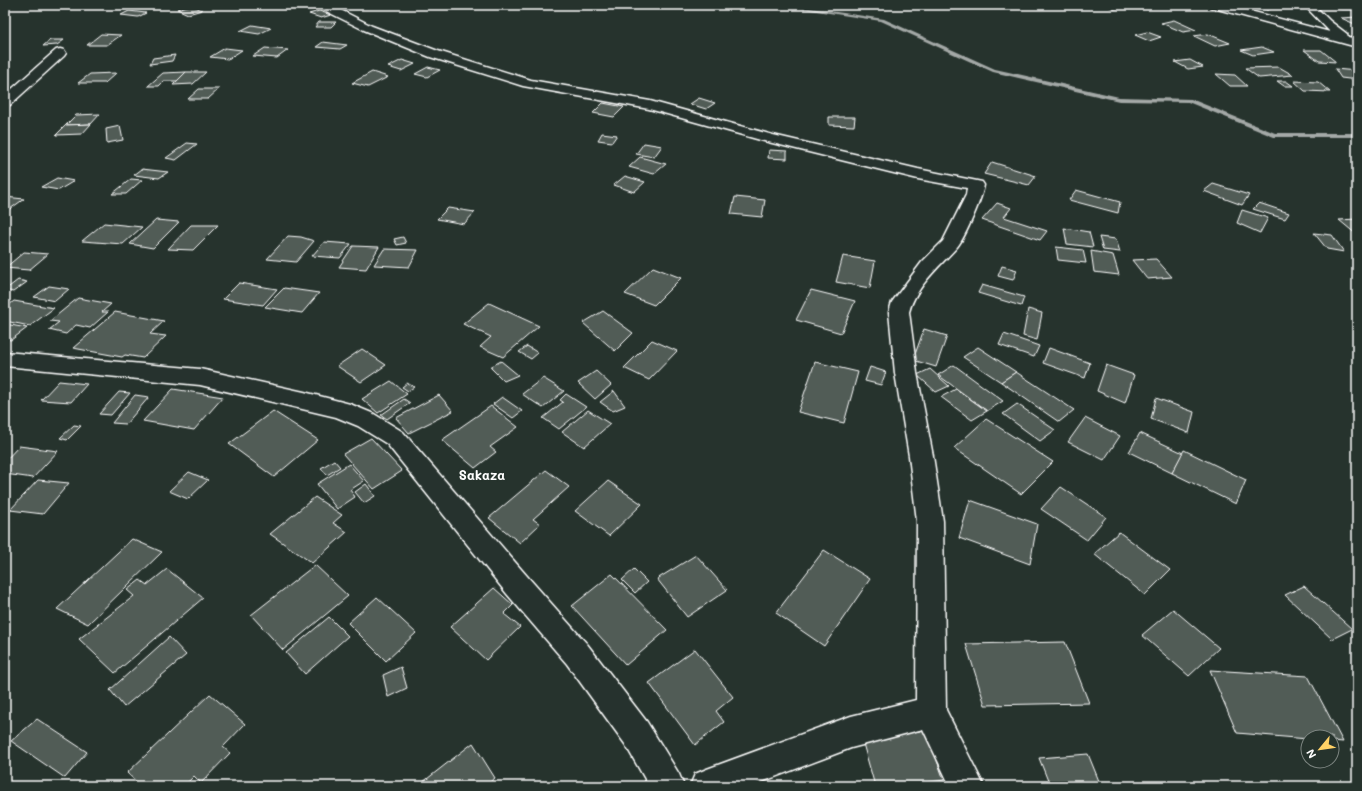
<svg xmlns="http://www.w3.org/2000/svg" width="1362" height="791" font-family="Mali,sans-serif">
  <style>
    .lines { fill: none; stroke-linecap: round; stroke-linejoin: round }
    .stream { fill: #a4a9a7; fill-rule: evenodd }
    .building { fill: #515c57; stroke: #fff }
    .minor-casing { stroke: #fff; stroke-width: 3 }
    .minor { fill: #26332d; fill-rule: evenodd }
    .labels { text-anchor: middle; stroke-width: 4; stroke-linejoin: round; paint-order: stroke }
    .quarter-label { font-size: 13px; font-weight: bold; fill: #fff; stroke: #26332d }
  </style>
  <rect width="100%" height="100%" fill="#26332d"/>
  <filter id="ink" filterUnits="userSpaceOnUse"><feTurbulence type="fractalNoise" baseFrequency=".025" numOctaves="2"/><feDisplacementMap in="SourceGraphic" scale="8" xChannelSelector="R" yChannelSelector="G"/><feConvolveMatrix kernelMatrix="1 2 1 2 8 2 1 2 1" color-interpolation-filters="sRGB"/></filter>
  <g filter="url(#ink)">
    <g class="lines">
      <polygon class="stream" points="777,5 789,5 884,19 995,69 1119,97 1191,99 1275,133 1357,133 1357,137 1274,137 1188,102 1119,101 993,72 881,21"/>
    </g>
    <g class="building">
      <polygon points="191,5 202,10 188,14 177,9"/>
      <polygon points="1106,5 1133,5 1136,6 1114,9"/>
      <polygon points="1252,5 1275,5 1279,6 1267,10"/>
      <polygon points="1330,5 1357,5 1357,9 1341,9"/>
      <polygon points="129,11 146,13 138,17 121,15"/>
      <polygon points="319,11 331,15 321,18 309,14"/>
      <polygon points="1357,17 1357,25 1341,18"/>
      <polygon points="1174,20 1196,30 1183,32 1161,23"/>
      <polygon points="319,22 336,22 331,27 315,27"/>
      <polygon points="252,25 271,28 259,34 240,31"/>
      <polygon points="1147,32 1161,37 1149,41 1135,35"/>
      <polygon points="101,34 121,35 107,45 87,45"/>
      <polygon points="1208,34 1230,43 1215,46 1194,36"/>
      <polygon points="50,40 64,40 57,45 43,46"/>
      <polygon points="323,42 347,45 340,49 316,47"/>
      <polygon points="1262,47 1274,52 1253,55 1241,50"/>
      <polygon points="225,48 242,50 228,59 210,57"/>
      <polygon points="265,48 288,50 277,58 253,56"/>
      <polygon points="1304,50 1321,50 1336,62 1319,61"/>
      <polygon points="175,55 172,61 150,64 153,58"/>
      <polygon points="402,60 415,64 401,71 388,67"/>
      <polygon points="1190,60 1203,67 1188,69 1175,62"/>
      <polygon points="428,67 440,70 427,77 415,74"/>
      <polygon points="1279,67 1293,75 1259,78 1245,68"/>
      <polygon points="1335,69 1357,71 1357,80 1341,78"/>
      <polygon points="186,72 206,72 193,84 173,85"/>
      <polygon points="186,72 177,81 164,81 159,86 148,86 163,73"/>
      <polygon points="372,72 388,77 368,87 352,83"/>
      <polygon points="116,73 105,83 78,83 90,74"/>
      <polygon points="1216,74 1235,75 1247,86 1230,86"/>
      <polygon points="1277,81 1286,81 1293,86 1284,86"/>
      <polygon points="1294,81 1318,82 1330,92 1305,91"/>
      <polygon points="199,89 219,89 208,99 188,99"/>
      <polygon points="699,98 715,103 706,109 690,104"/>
      <polygon points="603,103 624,107 614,117 593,113"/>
      <polygon points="100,114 91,124 66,125 76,115"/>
      <polygon points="829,117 855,117 854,126 829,125"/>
      <polygon points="91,124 82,134 56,135 66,125"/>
      <polygon points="120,126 123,140 107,143 106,129"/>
      <polygon points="602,133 617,135 612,142 598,140"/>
      <polygon points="187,143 197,144 176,160 166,158"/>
      <polygon points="644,143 662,146 654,157 636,154"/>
      <polygon points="769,150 787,151 787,159 768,158"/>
      <polygon points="640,157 666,164 654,174 629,167"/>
      <polygon points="992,162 1036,176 1029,185 984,174"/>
      <polygon points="142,169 168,172 159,178 134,175"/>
      <polygon points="625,176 645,182 634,192 614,185"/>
      <polygon points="57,178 74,181 59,190 41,187"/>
      <polygon points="131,179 142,180 126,194 112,194"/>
      <polygon points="1213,184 1249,195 1242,205 1204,191"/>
      <polygon points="1076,190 1120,202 1118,213 1069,200"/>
      <polygon points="5,197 24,199 10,209 5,208"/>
      <polygon points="735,197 765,200 762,217 731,214"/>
      <polygon points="997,203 1011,208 1004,217 1047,231 1040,240 982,220"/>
      <polygon points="1259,203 1289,213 1285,219 1253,209"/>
      <polygon points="448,208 475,212 464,224 437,219"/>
      <polygon points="1242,210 1268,218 1260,233 1237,223"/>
      <polygon points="1357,219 1357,235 1339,220"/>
      <polygon points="156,220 179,222 153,248 130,244"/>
      <polygon points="104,223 142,227 123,244 82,241"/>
      <polygon points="191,225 218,225 193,250 168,249"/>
      <polygon points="1064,228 1089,232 1093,247 1067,244"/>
      <polygon points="1314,233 1332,235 1344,252 1327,249"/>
      <polygon points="288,236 301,237 314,241 296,262 267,259"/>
      <polygon points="403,237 406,243 397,245 394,239"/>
      <polygon points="1099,237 1116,239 1120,252 1103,250"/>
      <polygon points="324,242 351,244 340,258 312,256"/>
      <polygon points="353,246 379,247 366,269 339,267"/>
      <polygon points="1056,247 1083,250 1086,263 1058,260"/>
      <polygon points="384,249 418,250 409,267 374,265"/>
      <polygon points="1091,251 1113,255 1119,275 1094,272"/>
      <polygon points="24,252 48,254 29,270 5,268"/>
      <polygon points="843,256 875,261 870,288 836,282"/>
      <polygon points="1156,259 1172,277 1147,279 1132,260"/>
      <polygon points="1002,266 1017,270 1013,280 998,276"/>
      <polygon points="653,267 681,278 654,305 625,294"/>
      <polygon points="18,280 27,282 13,292 5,290"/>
      <polygon points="239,283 277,289 263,305 223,299"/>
      <polygon points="982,285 1024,297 1021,306 978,293"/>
      <polygon points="49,286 69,289 55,301 34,297"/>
      <polygon points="284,288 319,293 302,313 265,307"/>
      <polygon points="811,290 855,301 841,333 796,320"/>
      <polygon points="78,298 111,304 102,312 108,312 90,328 76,325 66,334 49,330 59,322 50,321"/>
      <polygon points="14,301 54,308 30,326 5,321 5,308"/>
      <polygon points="489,303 539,326 503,357 480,347 491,337 463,324"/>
      <polygon points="1028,309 1042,313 1037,340 1023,336"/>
      <polygon points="603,311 633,333 615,351 583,323"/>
      <polygon points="115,312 164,321 150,334 166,336 143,358 125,355 122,357 73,348"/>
      <polygon points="5,324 27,328 11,340 5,339"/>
      <polygon points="924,329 947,336 936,367 913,360"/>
      <polygon points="1004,334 1039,346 1034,357 999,345"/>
      <polygon points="652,340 677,351 649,380 624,368"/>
      <polygon points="527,346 538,353 531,359 519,352"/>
      <polygon points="978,347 1016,372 1001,382 963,357"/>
      <polygon points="1049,348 1090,363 1085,378 1043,363"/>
      <polygon points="362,349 386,365 361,382 337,366"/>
      <polygon points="501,361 518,375 504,381 490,367"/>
      <polygon points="815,362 858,372 844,423 798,412"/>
      <polygon points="954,365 1003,401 987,411 938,375"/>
      <polygon points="1106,365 1134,375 1125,403 1097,391"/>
      <polygon points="870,367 886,372 881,385 865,381"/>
      <polygon points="930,369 949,386 936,392 917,375"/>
      <polygon points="596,371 611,385 595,399 578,383"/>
      <polygon points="1016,372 1074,410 1059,422 1001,382"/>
      <polygon points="543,378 564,391 543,408 522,394"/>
      <polygon points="59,381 87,384 71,402 41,400"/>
      <polygon points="391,381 407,394 378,413 362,399"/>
      <polygon points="407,383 414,387 408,391 402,387"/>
      <polygon points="173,389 223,397 194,430 143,421"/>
      <polygon points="956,389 987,411 972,420 941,397"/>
      <polygon points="614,391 625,406 613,411 600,402"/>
      <polygon points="119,392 130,393 111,415 99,414"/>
      <polygon points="566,394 586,407 559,429 543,418 563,402 560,400"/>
      <polygon points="135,395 149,397 126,424 112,423"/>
      <polygon points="439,395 453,411 409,433 396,418"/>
      <polygon points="502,397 522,411 513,418 493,404"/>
      <polygon points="1156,398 1194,412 1189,433 1151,419"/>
      <polygon points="404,399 410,403 387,419 381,415"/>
      <polygon points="1017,404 1055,430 1040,441 1003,414"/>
      <polygon points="491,406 518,427 490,447 496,452 475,468 442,440"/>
      <polygon points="588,410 610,424 584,447 562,432"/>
      <polygon points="273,411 318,440 274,477 229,444"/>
      <polygon points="1085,418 1120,436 1104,460 1068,442"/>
      <polygon points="986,419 1053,462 1021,494 954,448"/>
      <polygon points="74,425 81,426 67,440 60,438"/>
      <polygon points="1140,433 1183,453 1172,473 1129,452"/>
      <polygon points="371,438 402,471 374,489 343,454"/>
      <polygon points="19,446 58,451 33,478 5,474 5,461"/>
      <polygon points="1184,450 1246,480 1236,504 1172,473"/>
      <polygon points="334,460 340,467 327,475 321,468"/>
      <polygon points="349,464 364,481 350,490 355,497 337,509 317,484"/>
      <polygon points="546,470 569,487 533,519 540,524 520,543 489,518"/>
      <polygon points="189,472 208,480 188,499 169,491"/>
      <polygon points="38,480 69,483 43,514 10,510"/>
      <polygon points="608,481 642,504 609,536 575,511"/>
      <polygon points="366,484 375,496 364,503 355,492"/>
      <polygon points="1061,487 1106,517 1087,540 1041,509"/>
      <polygon points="315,497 342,515 333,523 347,532 312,563 270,534"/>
      <polygon points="970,500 1037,524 1030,564 959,538"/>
      <polygon points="1119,532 1170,570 1145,595 1094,554"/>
      <polygon points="132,539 162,552 88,624 57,609"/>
      <polygon points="824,550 870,579 824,646 776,613"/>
      <polygon points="696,555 727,590 687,617 657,579"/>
      <polygon points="315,565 348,596 283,650 251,615"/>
      <polygon points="167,569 203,598 115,673 79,639 134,596 127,590 140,580 147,585"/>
      <polygon points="634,569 647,582 635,593 622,580"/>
      <polygon points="612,574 667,630 626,665 572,606"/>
      <polygon points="1304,586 1352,629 1332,639 1285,595"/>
      <polygon points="494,588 513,605 504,614 520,627 486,660 450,627"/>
      <polygon points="377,597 416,633 386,661 348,623"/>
      <polygon points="1173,609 1219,648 1189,676 1142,635"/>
      <polygon points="329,617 348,636 305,674 286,653"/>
      <polygon points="169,637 186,655 124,707 110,690"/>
      <polygon points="1065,642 1089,703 985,705 966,644"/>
      <polygon points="695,649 733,697 716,711 724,722 695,745 649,683"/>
      <polygon points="401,667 407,688 388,697 383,675"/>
      <polygon points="1210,670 1308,676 1343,742 1332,741 1332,737 1308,737 1308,739 1237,733"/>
      <polygon points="210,694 245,724 223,747 230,753 201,783 194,776 184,786 141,786 127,773"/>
      <polygon points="37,719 87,752 65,778 11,741"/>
      <polygon points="926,730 944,780 903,786 875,786 862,740"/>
      <polygon points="473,743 495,778 485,786 418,786"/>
      <polygon points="1088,754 1101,786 1050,786 1039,758"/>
    </g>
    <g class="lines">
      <g class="minor-casing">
        <g id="minor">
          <path d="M317,5H331L372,26L438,51L531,80L650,101L773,135L918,169L982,182L984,185C982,198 965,238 957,247C939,267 916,286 909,312L917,373L933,456L943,521L946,710L984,786H950L923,729L851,748L751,786H690L695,774L707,769L851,716L916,700L917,521L909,456L895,373L889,312L892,302L922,262L943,241L966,195L967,188L918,179L764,141L649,109L523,86L430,57L364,30L318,7Z"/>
          <polygon points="1209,5 1227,5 1330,32 1307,8 1307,5 1317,5 1317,8 1330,21 1347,34 1348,37 1357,39 1357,47 1210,7"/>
          <polygon points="60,49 64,50 66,53 64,56 10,105 5,106 5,95 56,50"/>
          <polygon points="5,352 200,369 304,392 350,404 374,414 403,432 527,576 587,644 647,722 679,774 684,786 649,786 625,744 567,664 507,594 387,444 358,426 336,417 200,385 5,366"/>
        </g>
      </g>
      <use href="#minor" class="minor"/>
    </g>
  </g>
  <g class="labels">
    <g class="quarter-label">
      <text x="482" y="480">Sakaza</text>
    </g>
  </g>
  <rect width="1362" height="791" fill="none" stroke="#26332d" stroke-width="20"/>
  <rect x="10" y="10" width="1342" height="771" fill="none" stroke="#fff" stroke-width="1.5" filter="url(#ink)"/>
  <g transform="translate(1320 749) rotate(241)"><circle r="19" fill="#26332d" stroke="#7d8581"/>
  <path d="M0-3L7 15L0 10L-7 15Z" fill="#ffd166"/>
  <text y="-6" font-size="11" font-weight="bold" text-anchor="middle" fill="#ffffff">N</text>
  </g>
</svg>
